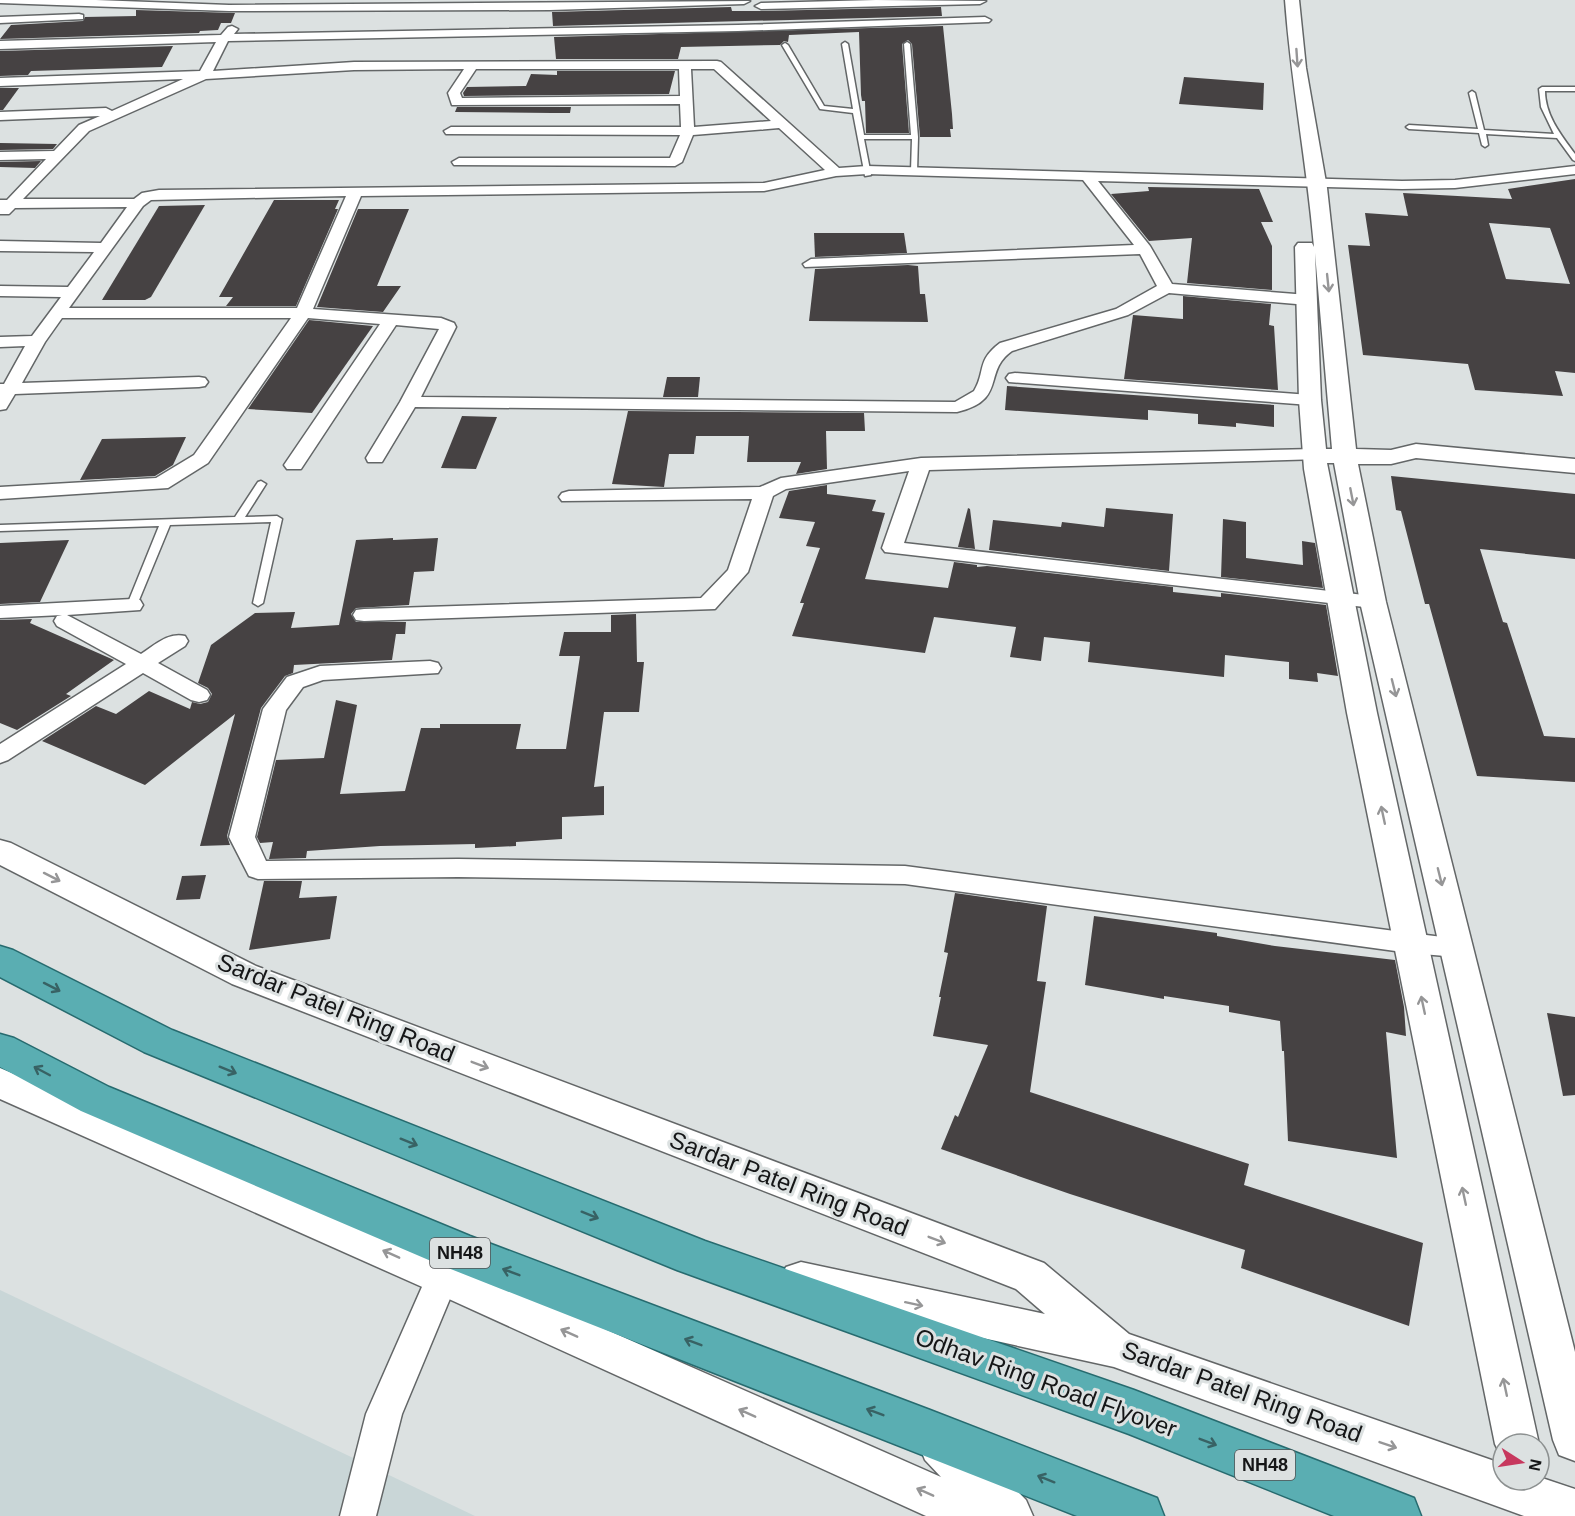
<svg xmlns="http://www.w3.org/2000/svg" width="1575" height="1516" font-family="Helvetica,sans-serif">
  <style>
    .built { fill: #c9d6d7 }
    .building { fill: #464243; fill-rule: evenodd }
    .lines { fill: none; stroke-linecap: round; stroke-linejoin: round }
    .service-casing { stroke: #636667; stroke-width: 3 }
    .minor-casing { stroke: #636667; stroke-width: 3 }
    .tertiary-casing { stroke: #636667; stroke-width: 3 }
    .trunk-casing { stroke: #276b6f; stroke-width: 3 }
    .service { fill: #fff; fill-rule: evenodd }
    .minor { fill: #fff; fill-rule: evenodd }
    .tertiary { fill: #fff; fill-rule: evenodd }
    .trunk { fill: #5aaeb2; fill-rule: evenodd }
    .oneway { stroke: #969697 }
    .oneway2 { stroke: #386264 }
    .labels { text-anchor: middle; stroke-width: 6; stroke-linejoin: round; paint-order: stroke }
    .shield { fill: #dce1e1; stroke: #515354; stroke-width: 1.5 }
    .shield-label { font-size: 18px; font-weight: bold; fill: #151617 }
    .near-street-label { font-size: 24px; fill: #151617; stroke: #dce1e1 }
  </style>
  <rect width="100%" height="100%" fill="#dce1e1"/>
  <polygon class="built" points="0,1290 475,1516 0,1516"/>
  <g class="building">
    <polygon points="731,7 732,11 761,11 941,7 942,16 553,26 552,12"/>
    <polygon points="136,10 235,13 231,23 221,23 218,30 200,31 199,33 0,39 11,25 83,21 85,17 136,16"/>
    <polygon points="943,26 952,114 953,129 950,129 951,137 920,137 912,44 908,40 902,44 909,133 866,133 865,101 862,101 861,95 859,32 789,35 788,42 784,41 780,45 681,47 678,59 556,59 554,37"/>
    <polygon points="173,46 162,67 31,71 28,75 0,76 0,51"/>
    <polygon points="557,71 675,71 669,94 464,96 463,93 467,87 526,86 531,74 557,75"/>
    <polygon points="1184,77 1264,83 1263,110 1179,104"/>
    <polygon points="0,88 19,88 3,110 0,110"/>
    <polygon points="457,107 571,107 570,113 552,113 455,112"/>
    <polygon points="0,143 57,144 53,149 0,150"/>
    <polygon points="41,161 35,168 0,167 0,162"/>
    <path d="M1575,179V373L1555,371L1563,396L1475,390L1468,364L1363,355L1348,245L1370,246L1365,213L1408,216L1403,193L1512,199L1508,189ZM1489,223L1550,228L1570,284L1506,279Z"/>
    <polygon points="1148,187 1259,189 1273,222 1261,222 1272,246 1272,290 1187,283 1192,238 1149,241 1111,194 1149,191"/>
    <polygon points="274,200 339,200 335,209 338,209 296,306 226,306 233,297 219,297"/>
    <polygon points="205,205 151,297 145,300 102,300 159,206"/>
    <polygon points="358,209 409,209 377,286 401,286 383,312 317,307"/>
    <polygon points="814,233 904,233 907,253 815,257"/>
    <polygon points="908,265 918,266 920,294 925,294 928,322 809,321 815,269"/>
    <polygon points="1183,296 1271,304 1269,325 1274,326 1278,390 1124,379 1133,315 1183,319"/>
    <polygon points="309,320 373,326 312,413 248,409"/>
    <polygon points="667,377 700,377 698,397 663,397"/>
    <polygon points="1007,386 1274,405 1274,427 1236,423 1236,427 1198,424 1198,414 1148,410 1148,420 1005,410"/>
    <polygon points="628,411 864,413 865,431 826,431 827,469 796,474 801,462 747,462 749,436 696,436 694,454 669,454 664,487 612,484"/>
    <polygon points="462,416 497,417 476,469 441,468"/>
    <polygon points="186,437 173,465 155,476 80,480 102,439"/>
    <polygon points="1391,476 1575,494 1575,559 1480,549 1503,622 1507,623 1544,736 1575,738 1575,782 1477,776 1429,604 1425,604 1401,511 1396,510"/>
    <polygon points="827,485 827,494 876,500 872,511 885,513 865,579 948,588 954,562 977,565 977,567 987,566 1173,587 1173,592 1221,597 1221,593 1326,605 1338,676 1317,673 1318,682 1289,679 1289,662 1225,655 1224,677 1088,662 1090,642 1044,637 1041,661 1010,657 1016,627 934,617 925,653 792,636 804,603 800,603 820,548 806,546 815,522 779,518 789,491"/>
    <polygon points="968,508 970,509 975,549 958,547"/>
    <polygon points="1106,508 1173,514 1169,571 989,550 993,520 1061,527 1062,522 1104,527"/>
    <polygon points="1223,519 1246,522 1246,558 1303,565 1302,541 1315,543 1323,588 1221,577"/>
    <polygon points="393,538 393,540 438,538 434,571 414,572 409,605 356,608 351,614 356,622 406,622 405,634 396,634 392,660 294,665 293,673 285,676 261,708 227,836 230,845 200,846 235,714 145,785 42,741 96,706 116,714 149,691 190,709 192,702 200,704 208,702 212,694 208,688 198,683 211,645 255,613 295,612 291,628 339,625 356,540"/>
    <polygon points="69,540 40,602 0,604 0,543"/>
    <polygon points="636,614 637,662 644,662 639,712 604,712 594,787 604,786 604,815 562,817 562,839 516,842 516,846 475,848 475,844 380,846 307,851 306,858 269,859 273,842 260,843 257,837 276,760 324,758 336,700 357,705 340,794 405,791 421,728 440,728 440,724 521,724 516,749 566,749 580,656 559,656 564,632 611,632 611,615"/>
    <polygon points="32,619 30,623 114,660 66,694 71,696 17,730 0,723 0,620"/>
    <polygon points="206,875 200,899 176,900 182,876"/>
    <polygon points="264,881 302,881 299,898 337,896 330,939 249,950"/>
    <polygon points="955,893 1047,906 1037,981 1046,982 1030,1092 1249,1164 1244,1185 1423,1243 1409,1326 1241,1268 1245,1250 1070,1194 941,1149 955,1115 958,1117 988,1045 933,1036 941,997 939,997 948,953 944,952"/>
    <polygon points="1094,916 1217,933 1217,936 1275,946 1395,960 1404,1007 1406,1036 1386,1032 1397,1158 1288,1141 1284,1051 1282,1051 1280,1021 1229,1012 1229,1006 1164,996 1164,999 1085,985"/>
    <polygon points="1547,1013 1575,1017 1575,1095 1563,1096"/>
  </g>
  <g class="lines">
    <g class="service-casing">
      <g id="service">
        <polygon points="845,42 848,44 864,135 911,135 904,44 907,42 910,44 918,137 917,172 911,171 912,139 864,139 871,175 865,176 853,113 820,109 782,45 785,43 788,45 824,106 853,109 842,44"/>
        <path d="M1542,87H1575V91H1545C1545,115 1561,135 1575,154V161L1573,160L1557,138L1486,134L1488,145L1485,147L1482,145L1479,133L1409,129L1406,127L1409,125L1478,129L1469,93L1472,91L1475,93L1484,130L1554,134L1541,107L1539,89Z"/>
        <polygon points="261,481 266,484 245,517 277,516 282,519 263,603 258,606 253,603 271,522 170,525 137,605 132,608 127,605 159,526 0,531 0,525 235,517 258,482"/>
      </g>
    </g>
    <g class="minor-casing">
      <g id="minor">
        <polygon points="0,0 96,0 229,5 750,1 744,4 550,10 229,11 0,3"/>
        <polygon points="876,0 986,1 980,4 761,9 755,6 761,3"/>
        <polygon points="79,14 83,15 83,19 0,23 0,17"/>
        <path d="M985,17L991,20L989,22L738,31L228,41L213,71L354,62L717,61L721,62L839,168L867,166L1402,181L1455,180L1575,166V174L1455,188L1402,189L1098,181L1150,246L1172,284L1308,295L1316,300L1308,305L1169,293L1128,315L1012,351C982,372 1008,400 957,412L415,407L382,462H368L366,458L400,402L439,329L396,325L301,469H287L284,465L380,324L308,318L208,463L168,488L0,499V487L156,478L194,455L291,318H62L45,342L22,383L199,377L205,378L208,382L205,386L199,387L15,394L6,409L0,410V384H4L25,346L0,347V337L32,336L61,297L0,296V286L68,287L94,252L0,251V241L101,243L127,207L15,208L9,214H0V200H7L46,159L0,160V152L54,151L79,125L100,116L0,120V112L106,108L112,111L183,79L0,86V78L200,71L216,42L0,49V41L221,35L228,27L232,26L238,29L234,34L738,25ZM464,69L448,93L452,105L680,104L681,127H451L444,131L446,134L680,135L670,158H459L452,162L454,165L675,166L682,162L693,135L779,128L825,170L764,183L159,190L142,193L134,199H23L89,131L206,79L354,70ZM476,69H679L680,96L462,98L460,93ZM691,69H714L771,121L694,127ZM867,174L1083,180L1134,245L811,259L803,264L805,267L1140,254L1157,286L1116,309L1000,343C976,361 986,371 974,391L955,402L421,397L456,327L454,323L441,318L313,309L361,196L764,191L836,176ZM346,196L297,308H69L143,206L151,200Z"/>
        <polygon points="1015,373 1310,395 1316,396 1319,400 1316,404 1310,405 1009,382 1006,378 1009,374"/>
        <polygon points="1314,449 1321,451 1323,455 1321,459 929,470 904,543 1373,596 1381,597 1384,602 1381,607 1373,608 885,552 882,548 909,471 786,489 773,496 748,572 715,609 364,621 356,620 353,615 356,610 364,609 701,598 728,570 752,499 562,501 559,497 562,493 569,491 760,487 781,478 921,458"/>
        <path d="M132,599L140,600L143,605L140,610L67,615L141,654C155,645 168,632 185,636L188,641L185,646L158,663L207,690L210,695L207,700L199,702L191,700L143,673L8,760L0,763V744L126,664L57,626L54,621L57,616L62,615L0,618V606Z"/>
        <polygon points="430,661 438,663 441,668 438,673 323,680 303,687 286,710 255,837 266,861 458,859 905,866 1410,933 1467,940 1471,947 1467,954 1457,957 1410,953 905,884 458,877 258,879 249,876 229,837 263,709 287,677 320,666"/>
        <polygon points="448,1251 460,1255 464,1265 402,1414 376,1516 340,1516 366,1414 436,1255"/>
      </g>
    </g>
    <g class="tertiary-casing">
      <g id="tertiary">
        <path d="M1285,0H1299L1306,68L1327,188L1356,449L1391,450L1416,444L1575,459V473L1416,458L1391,464H1358L1386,602L1575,1352V1461L1559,1455L1553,1440L1360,602L1334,463H1327L1377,713L1539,1444H1503V1460L1495,1444L1347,713L1304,469L1299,400L1295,247L1298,243H1312L1314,247C1307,164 1291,83 1285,0ZM1315,253L1332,449H1326L1321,400Z"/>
        <polygon points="0,840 11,843 256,966 1044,1263 1129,1334 1503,1464 1503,1480 1539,1480 1539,1477 1575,1489 1575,1516 1524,1516 1114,1367 801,1298 786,1293 780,1280 786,1267 801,1262 1045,1314 1016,1289 232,984 0,865"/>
        <polygon points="0,1068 457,1264 941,1477 925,1460 919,1445 925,1430 941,1424 957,1430 1026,1500 1033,1516 926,1516 429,1290 0,1099"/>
      </g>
    </g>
    <g class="trunk-casing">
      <g id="trunk">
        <polygon points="0,946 13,950 172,1030 705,1241 1134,1390 1396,1491 1414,1498 1421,1516 1334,1516 1129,1434 677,1270 144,1052 0,977"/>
        <polygon points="0,1034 14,1038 109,1087 470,1236 930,1410 1157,1498 1164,1516 1077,1516 438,1264 81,1111 0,1067"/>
      </g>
    </g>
    <use href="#service" class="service"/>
    <use href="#minor" class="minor"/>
    <use href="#tertiary" class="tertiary"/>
    <use href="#trunk" class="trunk"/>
  </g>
  <defs><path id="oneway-shaft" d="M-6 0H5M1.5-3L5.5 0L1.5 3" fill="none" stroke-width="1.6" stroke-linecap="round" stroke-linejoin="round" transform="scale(1.5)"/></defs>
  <g class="oneway">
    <use href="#oneway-shaft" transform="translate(1297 58) rotate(86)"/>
    <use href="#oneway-shaft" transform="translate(1328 283) rotate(84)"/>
    <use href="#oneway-shaft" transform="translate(1352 497) rotate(79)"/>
    <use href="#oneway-shaft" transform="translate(1394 688) rotate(76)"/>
    <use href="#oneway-shaft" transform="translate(1383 815) rotate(-102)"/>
    <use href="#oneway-shaft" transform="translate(52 877) rotate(27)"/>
    <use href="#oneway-shaft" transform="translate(1440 877) rotate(76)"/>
    <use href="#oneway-shaft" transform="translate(1423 1005) rotate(-102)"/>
    <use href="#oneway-shaft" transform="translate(480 1065) rotate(21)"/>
    <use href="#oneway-shaft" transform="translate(1464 1196) rotate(-102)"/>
    <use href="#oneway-shaft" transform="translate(937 1240) rotate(21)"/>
    <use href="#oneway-shaft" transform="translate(391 1254) rotate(-156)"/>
    <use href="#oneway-shaft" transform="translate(914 1304) rotate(12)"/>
    <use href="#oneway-shaft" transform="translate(569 1333) rotate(-156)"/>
    <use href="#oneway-shaft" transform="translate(1505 1387) rotate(-102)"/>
    <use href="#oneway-shaft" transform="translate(747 1413) rotate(-156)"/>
    <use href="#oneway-shaft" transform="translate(1388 1445) rotate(19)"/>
    <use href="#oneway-shaft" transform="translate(925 1492) rotate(-156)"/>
  </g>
  <g class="oneway2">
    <use href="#oneway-shaft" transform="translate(52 987) rotate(27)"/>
    <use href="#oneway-shaft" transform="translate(228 1070) rotate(22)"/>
    <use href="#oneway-shaft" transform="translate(42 1071) rotate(-152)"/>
    <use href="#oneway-shaft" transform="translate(409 1142) rotate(22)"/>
    <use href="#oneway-shaft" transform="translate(590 1215) rotate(22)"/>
    <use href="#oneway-shaft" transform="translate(511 1272) rotate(-159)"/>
    <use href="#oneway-shaft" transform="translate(693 1342) rotate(-159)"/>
    <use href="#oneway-shaft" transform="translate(875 1412) rotate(-159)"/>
    <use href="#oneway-shaft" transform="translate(1208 1442) rotate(21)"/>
    <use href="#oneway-shaft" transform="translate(1046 1479) rotate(-158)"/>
  </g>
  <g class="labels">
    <g class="shield">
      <rect x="430" y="1238" width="60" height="30" rx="4.5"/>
      <rect x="1235" y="1450" width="60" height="30" rx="4.5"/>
    </g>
    <g class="shield-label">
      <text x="460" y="1259">NH48</text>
      <text x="1265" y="1471">NH48</text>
    </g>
    <g class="near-street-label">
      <text transform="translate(336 1008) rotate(22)" y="8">Sardar Patel Ring Road</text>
      <text transform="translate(789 1184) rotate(21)" y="8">Sardar Patel Ring Road</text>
      <text transform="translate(1046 1383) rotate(20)" y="8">Odhav Ring Road Flyover</text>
      <text transform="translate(1242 1392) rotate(20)" y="8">Sardar Patel Ring Road</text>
    </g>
  </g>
  <g transform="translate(1521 1462) rotate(102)"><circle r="28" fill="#dce1e1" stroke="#8c9090" stroke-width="1.5"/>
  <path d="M0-4.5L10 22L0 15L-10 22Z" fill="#c7385e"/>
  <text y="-9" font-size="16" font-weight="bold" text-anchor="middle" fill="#151617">N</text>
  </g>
</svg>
